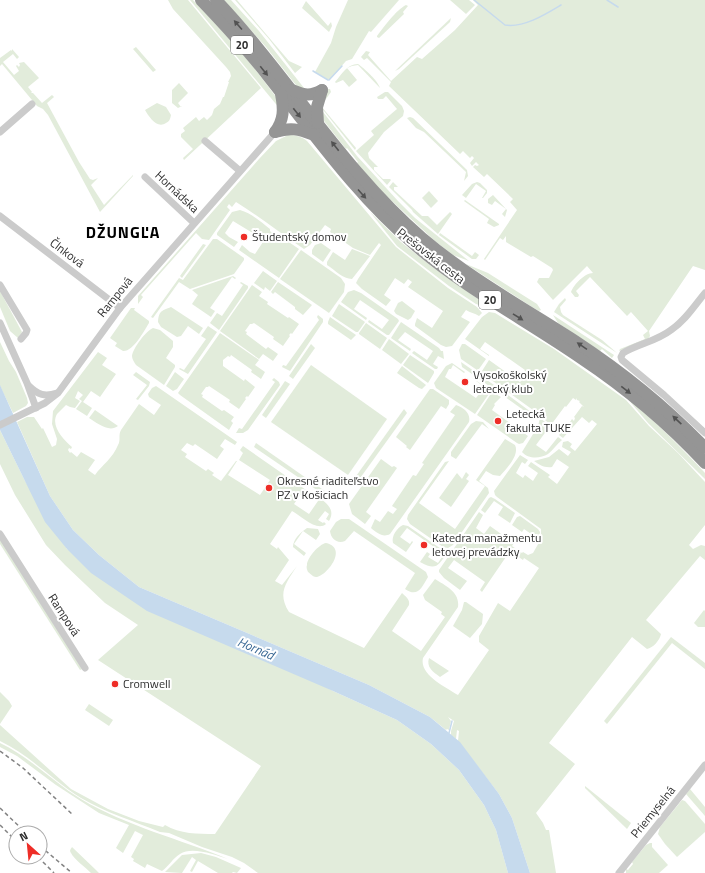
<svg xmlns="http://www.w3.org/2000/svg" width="705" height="873" font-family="'Titillium Web',sans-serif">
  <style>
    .green { fill: #e2ecdb }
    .water { fill: #c6daed }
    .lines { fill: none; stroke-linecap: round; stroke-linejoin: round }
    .stream { stroke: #c6daed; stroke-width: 1.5 }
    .street { stroke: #cbcbcb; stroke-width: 7 }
    .highway { stroke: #959595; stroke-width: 12 }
    .rail { stroke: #838383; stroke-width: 1.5; stroke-dasharray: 4 3; stroke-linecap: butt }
    .oneway { fill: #525252 }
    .poi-dot { fill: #ee2d27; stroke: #fff; stroke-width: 1.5 }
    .labels { text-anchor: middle; stroke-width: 4; stroke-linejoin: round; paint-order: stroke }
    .shield { fill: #fff; stroke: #6d6d6d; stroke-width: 1 }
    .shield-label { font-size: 11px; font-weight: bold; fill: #2e2e2e }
    .street-label { font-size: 12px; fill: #2e2e2e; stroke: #fff }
    .poi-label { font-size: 12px; fill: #2e2e2e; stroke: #fff; text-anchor: start }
    .water-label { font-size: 13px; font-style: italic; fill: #386794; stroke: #fff }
    .district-label { font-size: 16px; font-weight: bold; letter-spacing: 1px; fill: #000; stroke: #fff }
  </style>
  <rect width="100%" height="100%" fill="#fff"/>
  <g class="green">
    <polygon points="168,0 188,0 261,88 184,160 183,158 193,149 181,137 181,134 185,131 183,128 196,117 199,121 204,117 207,120 212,115 214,109 220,104 223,97 224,97 229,82 228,82 231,76 230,72 226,67 173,9"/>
    <polygon points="190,0 193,0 237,47 258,73 276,97 280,109"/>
    <polygon points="224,0 231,0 259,31 308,93 299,89 266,47"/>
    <polygon points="235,0 237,0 289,61 302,67 295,73 269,39"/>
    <polygon points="348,0 399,0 371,32 369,31 352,59 346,61 329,80 315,72 331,43 336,27"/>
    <polygon points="450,0 469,0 475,5 466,14"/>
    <path d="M473,0H705V270L693,266L649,331L650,336L648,339L619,351L620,349L645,339L643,335L648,331L631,312L627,316L590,277L576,291L579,295L578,297H575L571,292C574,284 585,273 593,273L587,266L553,300L537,282L539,278H549L553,270L552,268L533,256L531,257L506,242V236L503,240L500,238L485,260L484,259L517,210L510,202L513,199L487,174L484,177L473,167L475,165L477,166L479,165L476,162L472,166L470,163L474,158L472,156L470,158L463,151L460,154L389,86L391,82L367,58L364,60L361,57L366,51L370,52L368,55L391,81L417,57L422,59L455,30L478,5Z"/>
    <polygon points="306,1 328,26 331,22 332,26 329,32 302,8"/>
    <path d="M406,5L408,6L403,12L404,14L379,38L377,37V36C384,27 396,10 406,5Z"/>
    <polygon points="451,18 450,22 399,69 395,71"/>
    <polygon points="136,47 156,70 153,72 133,49"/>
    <polygon points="12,49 19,57 17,59 13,54 3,62 14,75 19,71 16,66 17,65 19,67 20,65 19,63 24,62 39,78 28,87 32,92 31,93 33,93 42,103 52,95 54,97 47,103 79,162 90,179 93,180 98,178 91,185 104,205 133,175 133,176 100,212 48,115 43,109 37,106 2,64 0,66 0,58 11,50 12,51"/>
    <path d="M358,64C364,68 379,82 380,88L358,65L352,66L347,68L357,80L349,87L343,80L336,83L335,82C342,74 347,64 358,64Z"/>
    <polygon points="179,83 188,93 178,103 181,107 182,106 178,108 172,103 172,90"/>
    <polygon points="328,89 330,89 331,92 321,106 356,148 355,150 320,106"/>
    <polygon points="385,92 388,92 402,106 404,111 403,116 384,132 368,153 369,158 378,167 374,167 374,170 383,179 390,179 391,180 387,185 356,151 374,135 371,131 397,109 386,96 383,99 378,99 377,97"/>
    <path d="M157,103L166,107L171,115C170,119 170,121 166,123C157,129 149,117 145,110Z"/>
    <polygon points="320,108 357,156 398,201 415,218 469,261 453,255 435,241 380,190 357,163 358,162 347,148 346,149 324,121"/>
    <polygon points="410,117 413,118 467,170 468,176 464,181 466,172 424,132 416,128 407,118"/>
    <path d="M288,135C295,135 301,136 307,141L396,247L448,288L477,307L482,313L479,316C475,313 470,313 466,310L461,317L470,322L452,346L446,347L441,345L415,326V324L417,318L432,328L443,311L408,287L412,282L408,279L404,284L395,278L384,295L391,300L386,306L362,289L356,283L358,279L381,245L379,243L370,255L353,248L330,232L331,229L325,225L310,245L304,249C281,234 259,216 236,202L232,207L229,204L227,207L230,210L209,240L202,239L196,233L141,295L143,297L138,304V296L259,159L276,141Z"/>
    <polygon points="393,182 398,187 394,187 394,190 422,216 428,216 437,225 450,212 452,214 438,234 413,212 412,210 389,187"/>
    <polygon points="477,182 480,183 487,190 487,193 483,198 482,198 486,191 476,184 466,198 462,195 472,184"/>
    <polygon points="429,191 438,201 431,208 422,198"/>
    <polygon points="493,195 507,210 505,217 502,214 506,209 495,201 492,205 488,203 488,199"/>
    <polygon points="465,200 499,224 499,225 494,227 487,223 489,219 464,201"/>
    <path d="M240,210C251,213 261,222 270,229V231L274,235L277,234L299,249L279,278L239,250L242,245L250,252L255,254L263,242L256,235L233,221L225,233L229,237L238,242L234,247L217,235V233L232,212Z"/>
    <polygon points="370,212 401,242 431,266 494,310 476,304 449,286 397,246"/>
    <polygon points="440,233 472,256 475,252 479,255 476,259 472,259 439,235"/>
    <polygon points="213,239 217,239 244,258 244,260 234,274 190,289 179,282 153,318 151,317 179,278 183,280"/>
    <polygon points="321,243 331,250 323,262 312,254 312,250 315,245"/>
    <polygon points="203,244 206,245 182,278 180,276"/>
    <path d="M352,249L370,256L352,279C343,279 335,270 327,265V262L333,252L345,260Z"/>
    <polygon points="301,250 341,278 345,284 344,292 329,313 280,279"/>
    <polygon points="466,264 488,273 537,304 541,310 539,311 532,307"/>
    <polygon points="263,271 277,281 270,291 265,287 264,290 254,283"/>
    <polygon points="233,276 236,278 235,279 232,277 210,308 215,311 211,317 192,304 198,295 192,290"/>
    <polygon points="241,282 248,286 248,288 219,330 210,323 217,313 222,316 243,285 240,283"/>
    <polygon points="278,282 312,305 303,315 295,309 295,307 275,292 273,294 271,292"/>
    <polygon points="252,285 262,292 259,296 268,302 267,304 288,318 289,317 299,324 292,334 291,333 289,335 290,336 283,346 273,339 274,337 254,323 252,324 250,324 245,331 247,332 246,334 266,349 268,347 278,354 273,361 263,354 259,359 220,331"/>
    <polygon points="354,290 361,293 398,319 399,321 389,335 387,335 368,322 369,320 382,329 389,320 360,300 354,309 367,318 366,320 341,302 348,292"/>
    <polygon points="0,291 22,332 18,338 10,331 0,307"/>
    <polygon points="565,298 566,300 560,307 561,312 563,315 602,340 617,353 554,312 559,304"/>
    <polygon points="402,301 415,311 411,318 408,320 396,314 394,311 398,303"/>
    <polygon points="339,304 365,322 358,332 356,332 332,316"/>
    <path d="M171,307L203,328L199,334L188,326L181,336L177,337L161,327L158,322C159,310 162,311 171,307Z"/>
    <path d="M131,308H135L134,310L149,321V323C144,331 133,352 123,351L115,346L117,343L110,338Z"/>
    <path d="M489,312L495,313L554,349L626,400L649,426L678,453L705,482V525L689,545L693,549L701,545L705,546V560L700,556L646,620L661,634C660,640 653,648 647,649L632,637L549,743L575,764L536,813L543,823L546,830H549L556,873H530L512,818L499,794L458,741L459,731L457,730L456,739L451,735V731L454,721L448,717L451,721L449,730L447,729L446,730L430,717L369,685L139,587L99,555L73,530L50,496L17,422L27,417H34L42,429L43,428L52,447L56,445L57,439L52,424L53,411L98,352L107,358L102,365L116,374L100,397L91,391L83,402L92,408L87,416L76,409L82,401L79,399L83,395L78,391L75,398L80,401L75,408L70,407L66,405C63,408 60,411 57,414C50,426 64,440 72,447L71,449L69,448L68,450L70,453L71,452L77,457L81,452L95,460L88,470L95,475C102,465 113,458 118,445C121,440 118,435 121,430L139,404L154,415L161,405L149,397L148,394L152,388L156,386L159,388L237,442L235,445L225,439L220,446L224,449L217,459L195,444L193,446L187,443L181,450L187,454L185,457L206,471L208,469L214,473L212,475L221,481L236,461H237L228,475L260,495L270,480L239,460L243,453L240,450L243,446L309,492L307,495L303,491L294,504L309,514L318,501L312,496L313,494C323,500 337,508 329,521L326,519L329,514L325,511L318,520L323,523L324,522L326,524C317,532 301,516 292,511L270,544L277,549L278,547L289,560L275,581L282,585L297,566C286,583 277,593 289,612L364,648L402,593C406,597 410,599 409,605L392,631L421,651L445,617L441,614L442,612L425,600L423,595L435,579C446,586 460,592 458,607L423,658C419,675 446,687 458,695L489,650L479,642V636L498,603L510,611L539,568L524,558L523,560L510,551L482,592L480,590L485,582L454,560L448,568L467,581L460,590L444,578L439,572V570L479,512L483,515L476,528L484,534L490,526L514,543L512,546L522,553L523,552L528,555L533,553L541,539V529L497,497L495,495L494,491L520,455L528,460L525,464L522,462L516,473L523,478L525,475L533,481L538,473L528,466L531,462L550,475L548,477L557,484L569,467L557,459L552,467C544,468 540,465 534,461L549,457L559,449L568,456L571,452L562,447L563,442L568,441L572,444L570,447L575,451L597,424L592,420L589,423L582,417L563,438L559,435L569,423L571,424L572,423L570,422L572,419L574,421L575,418L574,417L582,406L584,407L579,402L580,401L577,400V398L576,400L573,398L566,407L565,406L551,425L533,410L483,374L482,371L489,360L520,382L522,380L520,378L525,370L485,342L480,349L489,355V356L465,339L482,317Z"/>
    <polygon points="318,315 323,319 323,322 290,371 282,367 283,365 286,366 319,320 317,317"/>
    <polygon points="553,315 614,355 612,358 602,349 600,351 558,323"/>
    <polygon points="330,317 356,335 351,340 328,324 328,322"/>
    <polygon points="401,322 439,348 441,351 443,351 444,359 438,356 433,364 438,367 437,369 435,369 412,353 414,351 427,360 433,351 405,332 398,340 411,349 410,351 391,338"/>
    <polygon points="366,323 387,338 380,349 359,334 359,333"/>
    <polygon points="208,326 217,332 188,374 179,369 180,368 184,370 206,339 201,336"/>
    <path d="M153,328L160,330L173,341V347L166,358L175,365V367L164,385L136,365C134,362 132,359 132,356C133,348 146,331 153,328Z"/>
    <polygon points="220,333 259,360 255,365 265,372 261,379 251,372 252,370 231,355 230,357 228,356 223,360 223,366 244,381 245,379 255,387 248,397 247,396 245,398 246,399 239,409 229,402 230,400 209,386 208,387 206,387 201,394 203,395 202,397 222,411 224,410 234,417 231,421 233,423 229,430 180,395 178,393"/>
    <polygon points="389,339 409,354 401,364 382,350"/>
    <polygon points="0,342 9,361 16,372 27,398 28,403 26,406 13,413 0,386"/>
    <polygon points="311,344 315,348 293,379 289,376"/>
    <polygon points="462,344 465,344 486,359 479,369 477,370 461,359 459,350"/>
    <polygon points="410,355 434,371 434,373 428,383 403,365"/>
    <polygon points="461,362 494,385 492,388 462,367"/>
    <polygon points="452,363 465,372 464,373 453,365 451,369 449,369 445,377 476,398 479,394 481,395 484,387 471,377 491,391 475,414 436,388 434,383 446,366"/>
    <polygon points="311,365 387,419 348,475 271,422"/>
    <polygon points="402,366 426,385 422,389 419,388 397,373"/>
    <polygon points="136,372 150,382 149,386 138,400 136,399 147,385 133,375"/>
    <polygon points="175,372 184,379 177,389 173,391 166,386"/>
    <polygon points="274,378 279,382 280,385 248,430 243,433 236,433 239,428 242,429 275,382 272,380"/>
    <polygon points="285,381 290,384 266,418 262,415"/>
    <polygon points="496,386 531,412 534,415 533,417 494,389"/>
    <polygon points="430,389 433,389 449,400 449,404 446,409 441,406 410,450 406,447 407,446 396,437"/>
    <polygon points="492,392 501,397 494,404 495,405 492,410 528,436 523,443 519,444 517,443 477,415"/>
    <path d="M627,398C655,421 680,446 705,473V479L648,423Z"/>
    <path d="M456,405C464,408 471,413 469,422L390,534C383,538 377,533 371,528L375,519L380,522L388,511L393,514L397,509L392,506L413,475L416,476L424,464L422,463L455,415L450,412Z"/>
    <polygon points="404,409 407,413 358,481 354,479"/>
    <path d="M95,410L118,426C109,433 97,423 89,418Z"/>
    <path d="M540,418L550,426L536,445L546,452L558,437L562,440C557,444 553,450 548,454C540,459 528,459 522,452L538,426Z"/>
    <polygon points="476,421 483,422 489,429 482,424 456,459 451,456 451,452 471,424"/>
    <path d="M0,430L25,481L67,549L333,691L397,720L431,744L459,770L484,805L496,830L508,873H258L244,863L232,857L202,847L169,833L160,832C134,821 106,813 81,798C53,781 30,755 0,741V725L71,789L108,809L139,821L163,827L165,825C180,834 198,834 215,834L261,766L98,660L138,625L105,603L65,565L46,545L15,495L0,464Z"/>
    <path d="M497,434L515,445C520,455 506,469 500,476L493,475L486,471L479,481L488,488L489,493L453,545L448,548L443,547L410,524L407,519L408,515L445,462L449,461L419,503L455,529L485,486L476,480L505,439Z"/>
    <polygon points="256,443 332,496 330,499 254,447"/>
    <polygon points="381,459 392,467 394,466 397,468 366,512 371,516 365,524 352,514 349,504"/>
    <polygon points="466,472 469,475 466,479 469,481 451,507 439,498 457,473 462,479"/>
    <polygon points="491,497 495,499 515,513 510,523 498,515 503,507 494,501 485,513 481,510 489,498"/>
    <polygon points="520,516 538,529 540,532 539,537 534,536 524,529 522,532 512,525 517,517"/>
    <path d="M341,519H349L426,572L428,577C422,587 418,598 405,589L415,573L354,531L345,541C337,544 331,539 330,531L336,522Z"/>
    <path d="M403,525L408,526L447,553C438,566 436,571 420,562L427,552L430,554L428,557L438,563L444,554L407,528L400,537L410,544L412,541L413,542L406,552L393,543C391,536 397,528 403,525Z"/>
    <path d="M307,528L318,529L320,534L316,540L303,531L294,544L306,553L304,556L293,547C293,539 301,532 307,528Z"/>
    <polygon points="0,539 82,669 80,670 0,544"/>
    <path d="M326,543C349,548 326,577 316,577C313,577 311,574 308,572C307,570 306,567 307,565C307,558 319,544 326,543Z"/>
    <polygon points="464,602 466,602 483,614 482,624 470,638 453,626 462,610"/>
    <polygon points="704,610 705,611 705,627 698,627 694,623"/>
    <polygon points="671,637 705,663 705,669 672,643 607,724 604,721"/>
    <path d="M429,658L449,671L440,677C433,672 426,667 429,658Z"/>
    <polygon points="0,692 9,701 12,706 0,724"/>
    <polygon points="89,704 113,720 109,726 85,710"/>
    <path d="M0,743C30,757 53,782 81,799C126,826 180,839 228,859C215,855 192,846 180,854C173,858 169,866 162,871L147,864L145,868L133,861L134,859L131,857L143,835L135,831L123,853L116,848L129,825L99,813L56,785L17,756L0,747Z"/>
    <polygon points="585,786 631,823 627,829 585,788"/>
    <polygon points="690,789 705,807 705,816 686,794"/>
    <polygon points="682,800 685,801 705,824 705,832 677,857 665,844 658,834 660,827"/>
    <polygon points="650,843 652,843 652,847 668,865 659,873 626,873 626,869 628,870 633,864 632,862 646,845"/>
    <path d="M72,847L96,870L99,873H91C86,868 74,859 71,853C69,850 71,849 72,847Z"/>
    <polygon points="201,853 216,857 241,868 237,873 233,872 232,873 218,873 198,861 192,872 190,871 196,860 192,857 182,873 165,872 182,855"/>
  </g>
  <polygon class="water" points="0,385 50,496 73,530 99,555 139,587 369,685 430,717 460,742 499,794 512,818 530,873 508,873 496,830 484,805 459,770 431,744 397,720 333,691 147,611 91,573 67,549 45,522 0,430"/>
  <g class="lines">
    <g class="stream">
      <path d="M474,0L505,25C524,28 546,14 561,5"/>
      <polyline points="607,0 618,7"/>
      <polyline points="313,71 328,80"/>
      <polyline points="329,80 342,66"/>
      <polyline points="449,733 452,721"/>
    </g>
    <g class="street">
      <polyline points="0,132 32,104"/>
      <polyline points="205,141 240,171"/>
      <polyline points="145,177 194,223"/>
      <polyline points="0,216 120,308"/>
      <polyline points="0,285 27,330 26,333 21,339"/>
      <path d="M705,293C695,305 685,321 671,330C657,341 638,344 623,353L621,357L622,360L664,395L705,433"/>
      <polyline points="0,323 27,383 36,408"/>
      <path d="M29,386C38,395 45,397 57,393"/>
      <polyline points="0,425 45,403 58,393 120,308 275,132"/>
      <polyline points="0,534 85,668"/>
      <polyline points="619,873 705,765"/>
    </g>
    <g class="highway">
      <path d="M201,0C224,24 247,49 268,76C314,134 357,196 415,245C466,289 526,320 581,358C626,388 668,423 705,463"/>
      <path d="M216,0C288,76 342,169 422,238C469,278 524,308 575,341C622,372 666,407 705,448"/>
      <path d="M292,90C305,95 309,97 322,90"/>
      <polyline points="318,123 317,107 322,90"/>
      <path d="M275,132C284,120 284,109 281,94"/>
      <path d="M275,132C291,127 298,129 314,135"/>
    </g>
    <g class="rail">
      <polyline points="0,751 23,768 72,814"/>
      <polyline points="0,808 26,833"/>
      <polyline points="0,825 16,841"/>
      <polyline points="40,846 72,873"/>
      <polyline points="38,857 54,873"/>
    </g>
  </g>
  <defs><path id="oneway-solid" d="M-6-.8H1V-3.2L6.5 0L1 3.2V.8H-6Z"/></defs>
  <g class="oneway">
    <use href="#oneway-solid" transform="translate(238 25) rotate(-131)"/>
    <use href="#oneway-solid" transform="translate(264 71) rotate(51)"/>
    <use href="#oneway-solid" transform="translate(297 113) rotate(52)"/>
    <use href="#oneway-solid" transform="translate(335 146) rotate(-128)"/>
    <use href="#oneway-solid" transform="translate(362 194) rotate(48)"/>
    <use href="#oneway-solid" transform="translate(518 317) rotate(32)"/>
    <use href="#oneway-solid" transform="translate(582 346) rotate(-146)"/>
    <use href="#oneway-solid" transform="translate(626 390) rotate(38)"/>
    <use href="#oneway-solid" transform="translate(677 420) rotate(-137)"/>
  </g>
  <g class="poi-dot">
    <circle cx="244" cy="237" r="4"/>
    <circle cx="465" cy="382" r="4"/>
    <circle cx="498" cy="421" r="4"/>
    <circle cx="269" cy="488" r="4"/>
    <circle cx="424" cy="545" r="4"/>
    <circle cx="115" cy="684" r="4"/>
  </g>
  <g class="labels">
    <g class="shield">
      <rect x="231" y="36" width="22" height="18" rx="3"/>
      <rect x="479" y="291" width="22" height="18" rx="3"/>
    </g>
    <g class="shield-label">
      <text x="242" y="49">20</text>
      <text x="490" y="304">20</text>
    </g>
    <g class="street-label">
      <text transform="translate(177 192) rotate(43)" y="4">Hornádska</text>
      <text transform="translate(67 253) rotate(37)" y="4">Člnková</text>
      <text transform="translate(431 256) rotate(38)" y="4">Prešovská cesta</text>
      <text transform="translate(115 297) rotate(-51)" y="4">Rampová</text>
      <text transform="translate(64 615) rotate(57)" y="4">Rampová</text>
      <text transform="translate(653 812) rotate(-51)" y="4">Priemyselná</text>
    </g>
    <g class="poi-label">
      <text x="252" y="241">Študentský domov</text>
      <text x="473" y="379">Vysokoškolský<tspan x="473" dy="14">letecký klub</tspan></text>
      <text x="506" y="418">Letecká<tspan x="506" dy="14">fakulta TUKE</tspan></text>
      <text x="277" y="485">Okresné riaditeľstvo<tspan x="277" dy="14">PZ v Košiciach</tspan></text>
      <text x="432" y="542">Katedra manažmentu<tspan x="432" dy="14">letovej prevádzky</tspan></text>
      <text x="123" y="688">Cromwell</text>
    </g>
    <g class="water-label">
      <text transform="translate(256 648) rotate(23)" y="5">Hornád</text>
    </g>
    <g class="district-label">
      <text x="123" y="238">DŽUNGĽA</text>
    </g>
  </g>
  <g transform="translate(28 845) rotate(333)"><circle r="19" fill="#ffffff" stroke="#ababab"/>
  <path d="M0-3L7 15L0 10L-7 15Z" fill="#ee2d27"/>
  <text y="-6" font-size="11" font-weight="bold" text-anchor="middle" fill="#2e2e2e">N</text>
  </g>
</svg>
